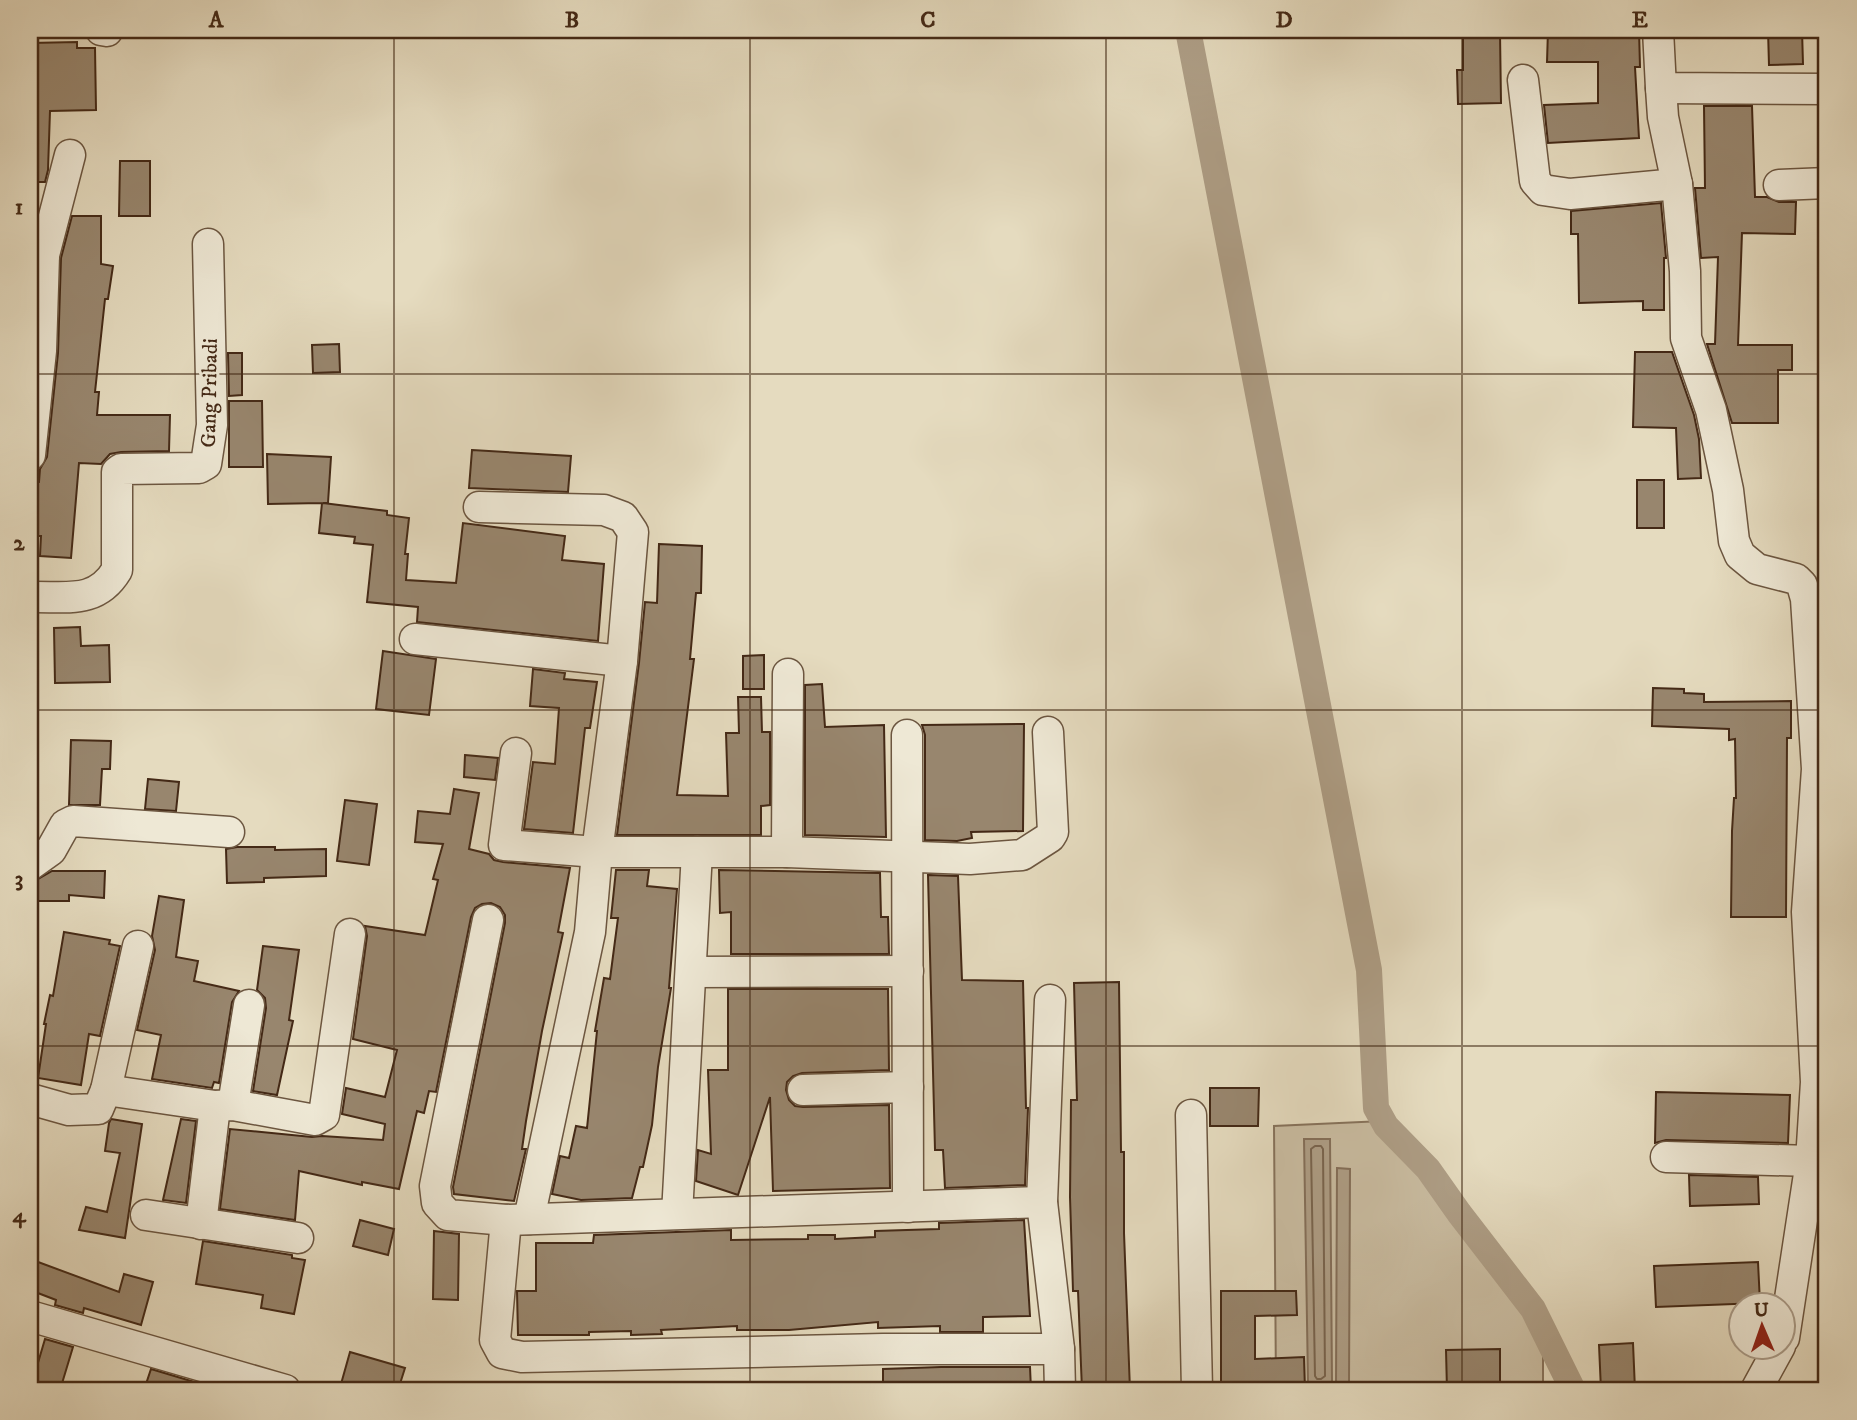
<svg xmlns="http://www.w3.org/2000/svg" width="1857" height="1420" font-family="'IM FELL DW Pica',serif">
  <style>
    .green { fill: #cabda2; stroke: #87735c; stroke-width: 2 }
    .water { fill: #ae9e86; stroke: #846f59; stroke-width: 2 }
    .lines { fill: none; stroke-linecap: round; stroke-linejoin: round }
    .shore { stroke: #79644e; stroke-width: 2 }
    .canal { stroke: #ae9e86; stroke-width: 26 }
    .building { fill: #98866e; stroke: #442916; stroke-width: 2 }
    .minor-casing { stroke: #6c5640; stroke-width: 33 }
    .minor { stroke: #eee8d5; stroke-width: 30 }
    .grid { fill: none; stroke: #442916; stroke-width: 2; stroke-opacity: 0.55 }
    .labels { text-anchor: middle; stroke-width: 6; stroke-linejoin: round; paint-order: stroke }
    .street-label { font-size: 21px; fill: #442916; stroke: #eee8d5 }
    .neatline { fill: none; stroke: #442916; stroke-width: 2.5 }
    .grid-label { font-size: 23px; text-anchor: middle; font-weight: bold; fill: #442916 }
  </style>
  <rect width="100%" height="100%" fill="#e5dbbf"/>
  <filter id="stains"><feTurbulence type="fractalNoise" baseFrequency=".00286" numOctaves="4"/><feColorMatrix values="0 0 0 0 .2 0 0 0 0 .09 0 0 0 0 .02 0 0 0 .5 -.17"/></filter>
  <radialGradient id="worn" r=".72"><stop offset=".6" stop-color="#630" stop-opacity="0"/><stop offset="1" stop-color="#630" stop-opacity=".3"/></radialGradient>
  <polygon class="green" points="1383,1121 1430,1172 1459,1213 1533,1309 1543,1354 1543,1390 1276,1390 1274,1126"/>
  <g class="water">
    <polygon points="1304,1139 1330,1139 1332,1382 1327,1386 1312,1386 1308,1382"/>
    <polygon points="1337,1168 1350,1169 1349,1386 1336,1386"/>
  </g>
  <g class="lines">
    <polygon class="shore" points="1315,1146 1321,1146 1323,1149 1325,1376 1321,1379 1317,1379 1315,1376 1311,1149"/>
    <polyline class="canal" points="1188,30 1369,970 1376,1108 1386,1126 1428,1169 1459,1213 1533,1309 1573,1390"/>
  </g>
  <g class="building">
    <polygon points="1548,30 1639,30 1640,67 1635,67 1639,138 1548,143 1544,105 1598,103 1598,62 1547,62"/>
    <polygon points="1768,30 1802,30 1803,64 1769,65"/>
    <polygon points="1500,33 1501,103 1458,104 1457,70 1463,70 1463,35"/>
    <polygon points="77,42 77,48 95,48 96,110 50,111 48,170 45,182 30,182 30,43"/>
    <polygon points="1704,106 1752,106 1755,197 1767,197 1779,202 1796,202 1795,234 1742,233 1738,345 1792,345 1792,370 1778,370 1778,423 1732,423 1707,344 1715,344 1718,257 1701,258 1695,188 1705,188"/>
    <polygon points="120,161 150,161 150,216 119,216"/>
    <polygon points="1661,203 1666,258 1664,258 1664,310 1643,310 1643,301 1579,303 1578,234 1571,234 1571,211"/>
    <polygon points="72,216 101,216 101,264 113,266 108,299 105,299 95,392 99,392 97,415 170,415 169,451 121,452 110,454 101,464 79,463 71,558 40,556 41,536 30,536 30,481 39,482 40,469 47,457 58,353 61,258"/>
    <polygon points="339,344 340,372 313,373 312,345"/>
    <polygon points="1635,352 1672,352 1694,415 1699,439 1701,478 1678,479 1676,428 1633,427"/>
    <polygon points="228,353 242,353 242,395 229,396"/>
    <polygon points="229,401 262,401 263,467 229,467"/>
    <polygon points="472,450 571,456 568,492 469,488"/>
    <polygon points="267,454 331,457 328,503 323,503 387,511 387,515 409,518 405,554 408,554 406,580 456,583 463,523 565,536 562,560 604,564 598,641 417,622 418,607 367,602 373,545 354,543 355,537 319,533 322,503 268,504"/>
    <rect x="1637" y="480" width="27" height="48"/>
    <polygon points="659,544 702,546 701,593 696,593 690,659 694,659 677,795 728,796 726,733 739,733 738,697 761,697 762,732 770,732 770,805 761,806 761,835 617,835 639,663 645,602 657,603"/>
    <polygon points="80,627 81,646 109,645 110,682 55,683 54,628"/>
    <polygon points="383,651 436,659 429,715 376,709"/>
    <polygon points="764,655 764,689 743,689 743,656"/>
    <polygon points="533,669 565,673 564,679 597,682 590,728 585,728 573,833 524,829 533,762 555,764 559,708 530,706"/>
    <polygon points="822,684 825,727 884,725 886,837 805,835 805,685"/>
    <polygon points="1653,688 1684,689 1684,693 1704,694 1704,702 1791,701 1791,738 1787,738 1786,917 1731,917 1732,831 1734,798 1736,798 1735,739 1729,740 1729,729 1652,726"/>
    <polygon points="1024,724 1023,831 971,832 972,838 957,841 925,840 925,735 922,725"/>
    <polygon points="71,740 111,741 110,769 102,769 100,805 69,805"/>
    <polygon points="465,755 498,758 495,780 464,777"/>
    <polygon points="148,779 179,782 176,811 145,809"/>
    <polygon points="454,789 479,793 469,849 489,854 494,860 503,862 570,868 558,932 563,933 542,1031 526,1121 522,1149 526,1149 514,1201 454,1194 453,1187 505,923 505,915 500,907 491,903 482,904 475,908 471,917 436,1092 429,1091 424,1113 417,1111 399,1189 362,1182 362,1185 299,1171 295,1220 220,1209 230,1129 312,1137 322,1136 383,1140 385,1124 342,1114 346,1088 385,1097 397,1050 353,1039 367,936 365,926 425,935 438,880 433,879 443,844 415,842 418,811 450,814"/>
    <polygon points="345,800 377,804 369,865 337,861"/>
    <polygon points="237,847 275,847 275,850 326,849 326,876 264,878 264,882 227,883 226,849"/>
    <polygon points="616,870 649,870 647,886 677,889 669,988 671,988 658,1067 652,1125 643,1167 640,1167 632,1198 581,1200 552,1194 560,1156 569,1158 576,1126 587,1128 597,1031 595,1031 604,978 610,979 618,918 611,918"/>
    <polygon points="719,870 880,873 881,917 888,917 889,954 731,954 731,912 720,913"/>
    <polygon points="52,871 105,871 104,898 69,895 69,901 32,901 33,882"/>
    <polygon points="928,875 958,876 962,980 1023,981 1026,1108 1028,1108 1025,1185 945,1188 943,1150 935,1150"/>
    <polygon points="159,896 184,900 176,957 198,961 194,981 239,991 232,1002 219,1083 214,1082 212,1088 152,1079 161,1035 137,1030 155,950 152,936"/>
    <polygon points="64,932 110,940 109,944 120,946 100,1036 89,1034 81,1085 38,1078 46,1024 44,1024 50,995 53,996"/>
    <polygon points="263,946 299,950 289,1020 293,1021 277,1095 253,1091 266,1008 265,998 257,990"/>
    <polygon points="1119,982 1121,1152 1124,1152 1124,1233 1130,1390 1082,1390 1078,1291 1073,1291 1070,1197 1071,1100 1077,1100 1074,983"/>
    <polygon points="728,989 888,989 889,1070 802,1073 793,1076 787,1082 786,1090 789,1100 795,1106 803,1107 889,1105 890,1188 773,1191 770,1097 738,1195 696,1181 698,1150 711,1154 708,1070 728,1070"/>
    <polygon points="1210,1088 1259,1088 1258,1126 1210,1126"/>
    <polygon points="1656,1092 1790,1095 1788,1143 1666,1140 1655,1143"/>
    <polygon points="111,1119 142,1124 125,1238 79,1230 86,1207 107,1212 120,1153 105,1151 109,1123"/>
    <polygon points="181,1119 196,1121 186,1203 163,1200"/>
    <polygon points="1689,1175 1758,1177 1759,1204 1690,1206"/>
    <polygon points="360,1220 394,1229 388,1255 353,1246"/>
    <polygon points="1024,1220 1030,1316 983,1317 983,1332 940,1332 940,1326 878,1328 878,1322 789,1330 737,1330 737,1326 661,1330 662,1334 631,1335 631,1331 589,1332 589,1335 518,1335 517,1291 536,1291 536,1243 593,1243 594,1235 731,1230 731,1240 808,1239 808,1235 835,1235 835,1239 875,1237 875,1231 939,1229 939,1223"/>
    <polygon points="434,1231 459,1234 458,1300 433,1299"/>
    <polygon points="203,1241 292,1255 292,1258 305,1260 294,1314 261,1308 263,1295 196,1284"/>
    <polygon points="30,1259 119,1292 124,1274 153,1282 141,1325 84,1308 83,1313 55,1305 56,1300 30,1290"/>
    <polygon points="1758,1262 1760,1303 1656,1307 1654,1266"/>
    <polygon points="1221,1291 1296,1291 1297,1315 1255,1316 1255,1359 1304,1357 1305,1390 1221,1390"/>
    <polygon points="45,1339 73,1347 60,1390 30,1390"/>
    <polygon points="1633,1343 1635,1390 1601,1390 1599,1345"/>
    <polygon points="1500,1349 1500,1390 1447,1390 1446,1350"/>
    <polygon points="350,1352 405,1368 398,1390 361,1390 341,1384"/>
    <polygon points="941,1367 1030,1367 1031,1390 883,1390 883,1369"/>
    <polygon points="151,1369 211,1387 211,1390 144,1390"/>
  </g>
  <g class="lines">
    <g class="minor-casing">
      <g id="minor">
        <polyline points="101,30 107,31"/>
        <polyline points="1658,30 1661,88 1827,89"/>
        <polyline points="1523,80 1535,181 1543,190 1570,194 1677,184"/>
        <polyline points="1661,88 1663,117 1677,184 1685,271 1686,338 1711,410 1728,490 1734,541 1740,555 1757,569 1796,579 1802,585 1806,599 1817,769 1807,912 1816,1082 1811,1161 1784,1338"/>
        <polyline points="1779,185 1827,183"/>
        <polyline points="30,253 44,255 41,351 30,455"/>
        <polyline points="44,255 70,155"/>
        <polyline points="479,507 604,510 623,517 633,532 622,661 597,852 590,932 529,1219"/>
        <path d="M30,597C66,596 96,605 117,570V472L121,469L199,468L206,464L212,425L208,244"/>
        <polyline points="415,639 622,661"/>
        <polyline points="907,735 908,1207"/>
        <polyline points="516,753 504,845 597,852 787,852 970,859 1022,855 1050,837 1053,832 1048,732"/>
        <polyline points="787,852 788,674"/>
        <polyline points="30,865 51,850 65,825 73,821 229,832"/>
        <polyline points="488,920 435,1186 437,1203 448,1215 506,1220 1042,1202"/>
        <polyline points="691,972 908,971"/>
        <polyline points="1050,1000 1042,1202 1059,1349 1060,1390"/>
        <polyline points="106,1090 138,946"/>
        <polyline points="803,1090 908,1087"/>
        <polyline points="30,1099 69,1110 98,1109 106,1090 215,1106 233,1105 315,1120 324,1115 350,934"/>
        <polyline points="233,1105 249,1005"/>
        <polyline points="1191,1115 1197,1390"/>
        <polyline points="1666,1157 1811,1161"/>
        <polyline points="677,1214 697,852"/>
        <polyline points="146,1215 298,1238"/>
        <polyline points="506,1220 495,1340 502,1353 522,1357 883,1349 1059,1349"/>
        <polyline points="201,1224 215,1106"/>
        <polyline points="30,1316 285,1390"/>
        <polyline points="1756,1390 1780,1346"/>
      </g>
    </g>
    <use href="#minor" class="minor"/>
  </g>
  <path class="grid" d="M394,30V1390M750,30V1390M1106,30V1390M1462,30V1390M30,374H1827M30,710H1827M30,1046H1827"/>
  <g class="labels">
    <g class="street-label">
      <text transform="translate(209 393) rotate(-89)" y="7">Gang Pribadi</text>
    </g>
  </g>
  <rect width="1857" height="1420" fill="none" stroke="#e5dbbf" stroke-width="77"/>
  <g transform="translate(1762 1326) rotate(358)"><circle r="33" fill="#eee8d5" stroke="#aa9c89" stroke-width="2"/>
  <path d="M0-5L12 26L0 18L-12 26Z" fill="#8f2418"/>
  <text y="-10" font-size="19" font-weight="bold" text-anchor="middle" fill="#442916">U</text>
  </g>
  <rect x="38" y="38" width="1780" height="1344" class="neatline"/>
  <g class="grid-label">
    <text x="216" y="27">A</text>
    <text x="572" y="27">B</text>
    <text x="928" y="27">C</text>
    <text x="1284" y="27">D</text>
    <text x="1640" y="27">E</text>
    <text x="19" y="214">1</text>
    <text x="19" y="550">2</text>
    <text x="19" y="886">3</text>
    <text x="19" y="1222">4</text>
  </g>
  <rect width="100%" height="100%" filter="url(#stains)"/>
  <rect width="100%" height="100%" fill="url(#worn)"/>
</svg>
